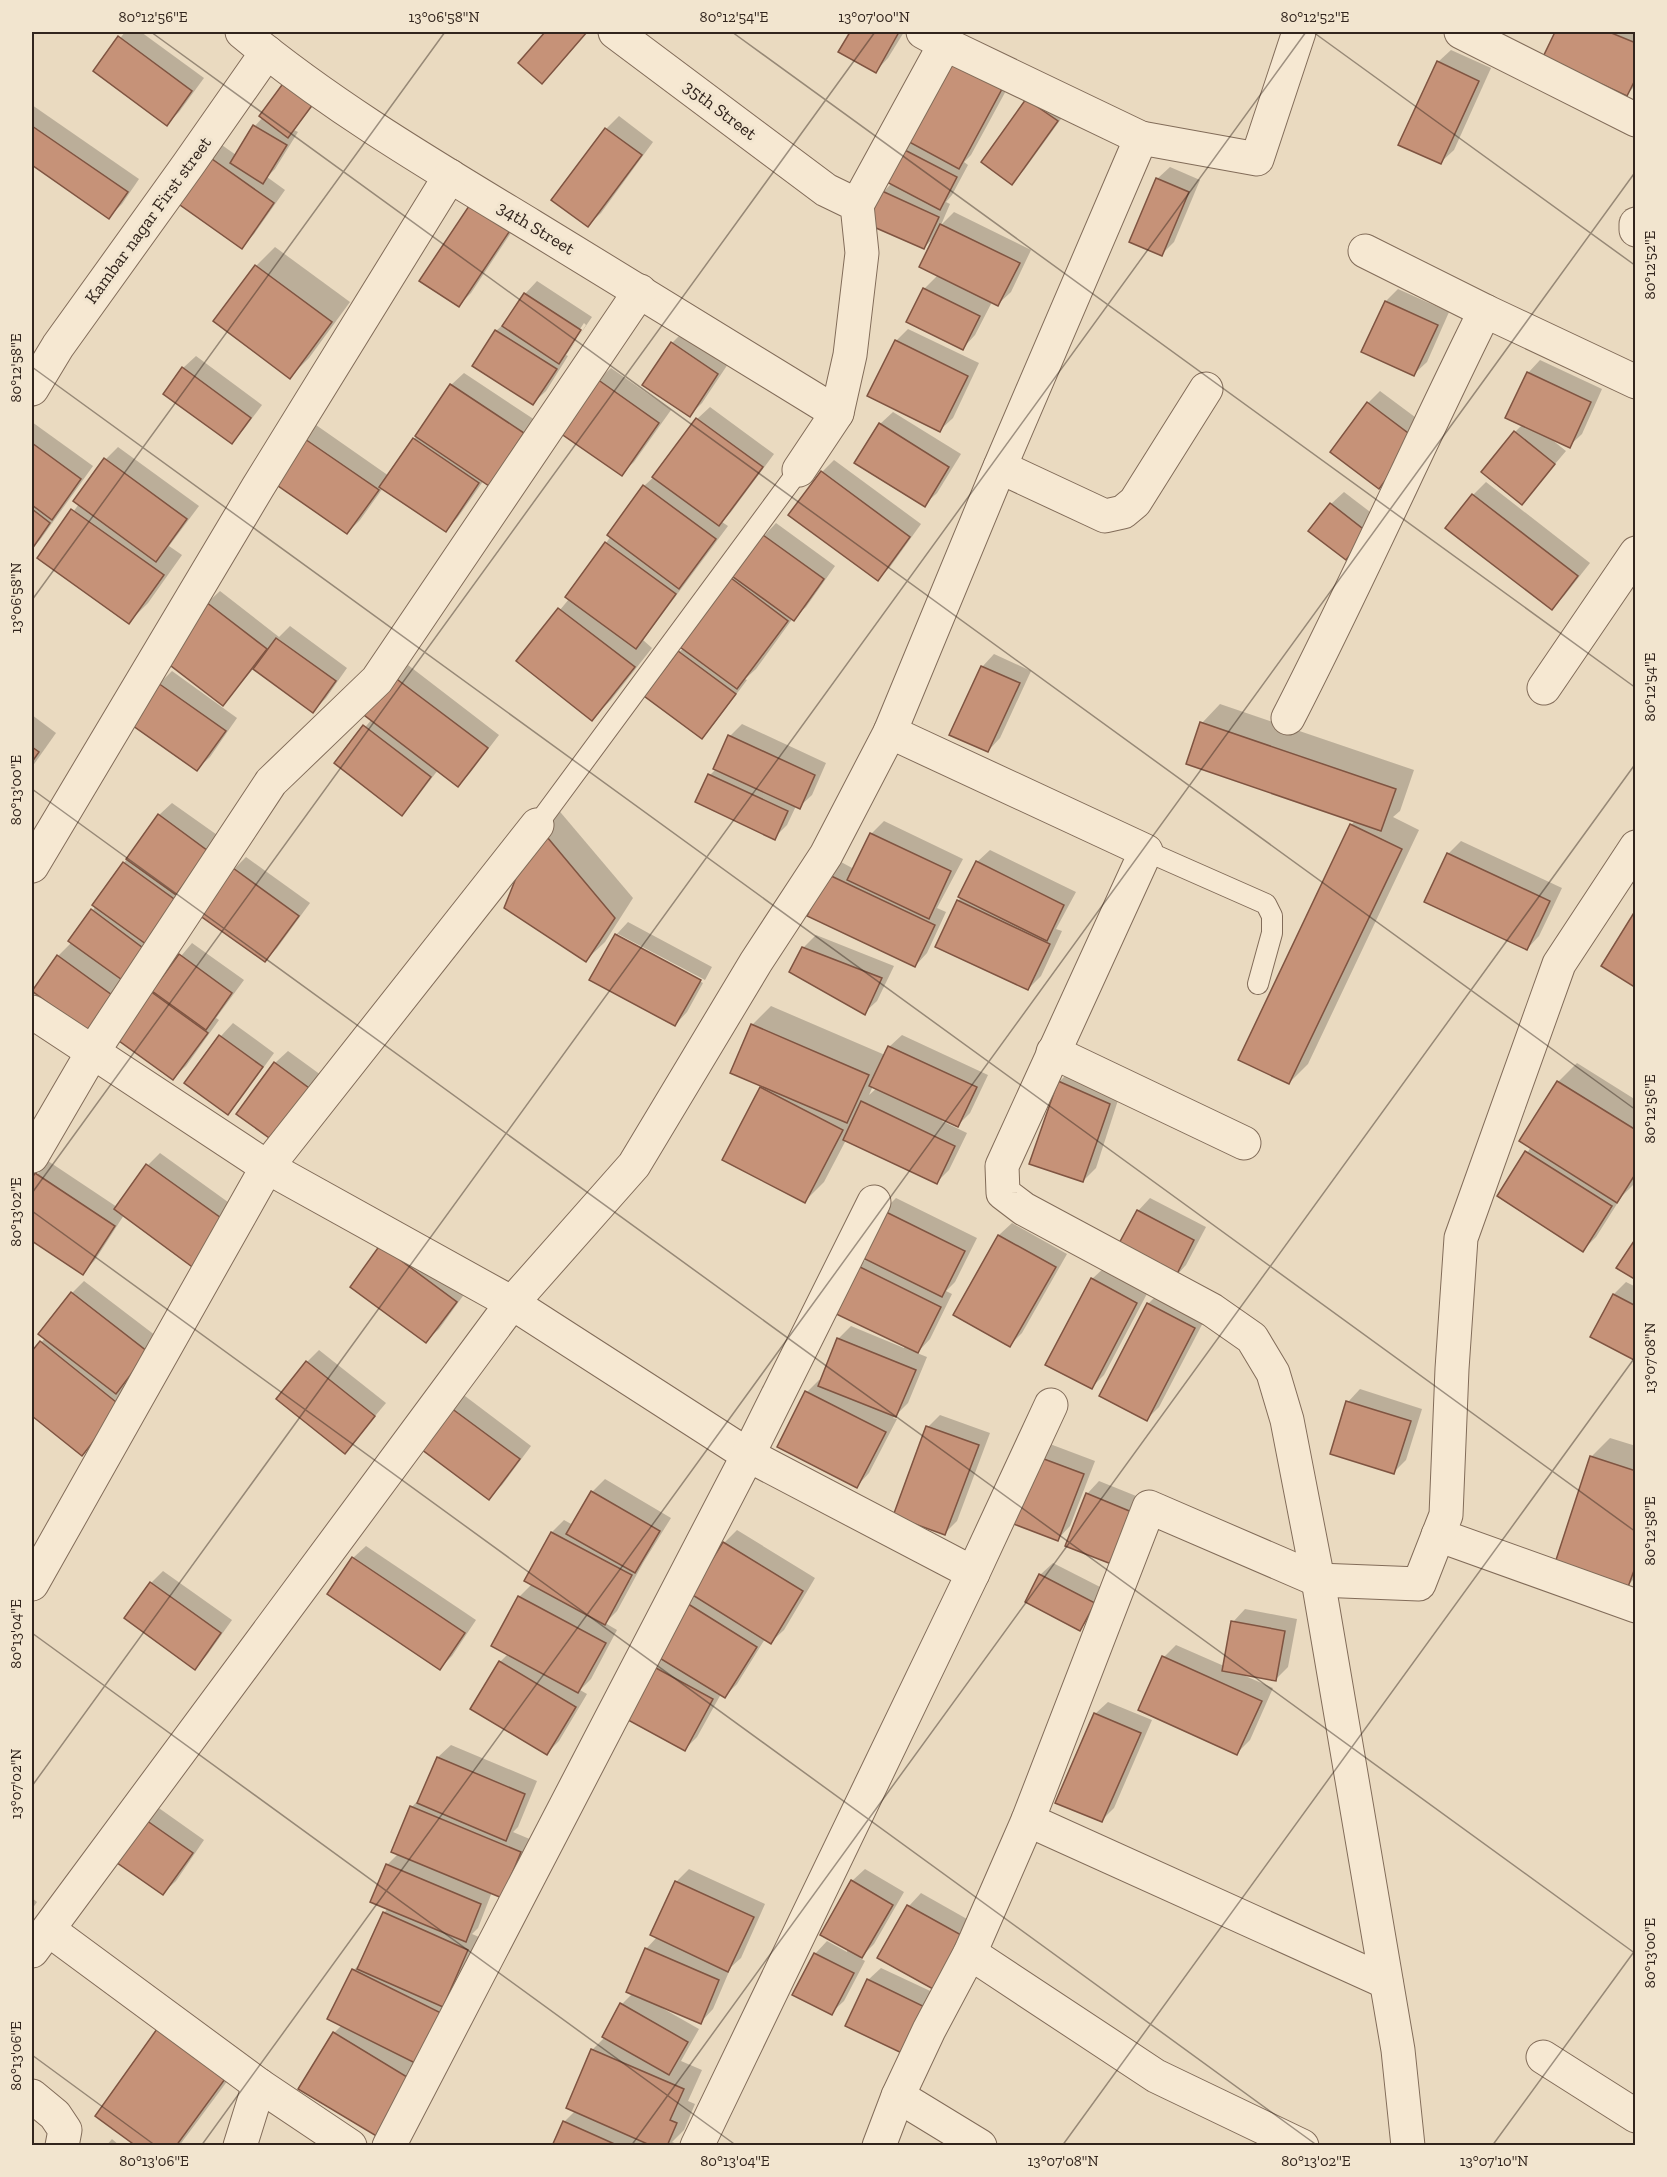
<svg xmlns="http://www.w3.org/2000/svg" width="1667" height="2177" font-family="'Zilla Slab',serif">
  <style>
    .shadow { fill: #0003; fill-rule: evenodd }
    .building { fill: #c69278; stroke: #7f5441; stroke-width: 1.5 }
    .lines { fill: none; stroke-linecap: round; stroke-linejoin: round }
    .lane-casing { stroke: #826c59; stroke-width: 22 }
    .street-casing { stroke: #826c59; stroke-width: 35 }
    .lane { stroke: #f6e8d2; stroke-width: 20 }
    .street { stroke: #f6e8d2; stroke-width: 33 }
    .ticks { fill: none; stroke: #32251d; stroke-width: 1.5; stroke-opacity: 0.45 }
    .labels { text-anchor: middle; stroke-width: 6; stroke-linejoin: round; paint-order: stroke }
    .street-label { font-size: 18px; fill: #32251d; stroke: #f2e5cf }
    .neatline { fill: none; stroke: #32251d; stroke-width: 2 }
    .ticks-label { font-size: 15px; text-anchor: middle; fill: #32251d }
  </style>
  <rect width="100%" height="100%" fill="#eadac0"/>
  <g class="shadow">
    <polygon points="125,32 141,32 204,78 179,112 167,124 95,71"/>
    <polygon points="547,32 587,32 555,69 521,63"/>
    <polygon points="852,32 904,32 888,58 876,71 840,51"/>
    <polygon points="1556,32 1636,32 1636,85 1627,94 1545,57"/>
    <polygon points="1451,50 1491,68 1454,150 1441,162 1438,62"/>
    <polygon points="1014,76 971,155 964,162 968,165 952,195 946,202 950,204 941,225 954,212 1031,250 1011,292 998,304 992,302 975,335 963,348 924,289 938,275 935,236 924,248 883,192 892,183 900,148"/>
    <polygon points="331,83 294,130 298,132 275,169 267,177 285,190 254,234 242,247 175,200 219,143 236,155 255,126 263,117"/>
    <polygon points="1027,100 1069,108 1024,170 1012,183"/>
    <polygon points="32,105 139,179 122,204 109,217 32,163"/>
    <polygon points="619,116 653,142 601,213 588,225 553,200 606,129"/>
    <polygon points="1170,167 1200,180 1174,242 1161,255 1157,179"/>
    <polygon points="526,210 471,293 459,305 421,280"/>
    <polygon points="275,247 350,302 309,358 290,377 215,321 256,266"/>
    <path d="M537,281L592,317L566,355L568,356L546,391L533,403L474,366L496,331L509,319L525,294ZM584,323L586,325L570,350H566Z"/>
    <polygon points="1398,289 1449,312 1427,362 1414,374 1363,351 1386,301"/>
    <polygon points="908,329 979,363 953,418 940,430 896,341"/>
    <polygon points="684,331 730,361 702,403 690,415 672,343"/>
    <polygon points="196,356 262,405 244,429 232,442 183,368"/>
    <polygon points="1540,360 1602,389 1582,434 1569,446 1551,439 1566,451 1522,503 1515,432 1522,425 1528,373"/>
    <polygon points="611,368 671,410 634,462 621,474 598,380"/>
    <polygon points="464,373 535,420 501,471 484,480 458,517 446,530 383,488 360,520 347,533 303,438 316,425 389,476 451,385"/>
    <polygon points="1380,391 1427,426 1379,487 1368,403"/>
    <polygon points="710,407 774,454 731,512 722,522 728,526 643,640 652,648 611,700 592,719 518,661 569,599 644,486 657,474 697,419"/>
    <polygon points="893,412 961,454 937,493 924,505 880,424"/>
    <polygon points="32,422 93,466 40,540 32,548"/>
    <polygon points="118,447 199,506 169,546 182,555 148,603 129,622 39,558 79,504 106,459"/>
    <polygon points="834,460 921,524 890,567 878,579 822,472"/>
    <polygon points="1486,482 1590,563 1564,596 1552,608 1447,528 1473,495"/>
    <polygon points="1344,492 1378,518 1346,558 1331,504"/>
    <polygon points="776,523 835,566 806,607 793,618 756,669 745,679 747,680 714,724 702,737 679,652 684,648 678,644 764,536"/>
    <polygon points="220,591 279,637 290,626 347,668 326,698 313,711 254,668 223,704 207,603"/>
    <polygon points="994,654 1031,671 1000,738 988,751 982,667"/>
    <polygon points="408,665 499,735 470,773 458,785 438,770 414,801 402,814 336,762 372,719 396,678"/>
    <polygon points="172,671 237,718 210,757 197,769 159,684"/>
    <polygon points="1220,704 1414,770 1400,811 1393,817 1419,830 1308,1064 1289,1083 1351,825 1355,821 1202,723"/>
    <polygon points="32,715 56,733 32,767"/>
    <polygon points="742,724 826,763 812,795 799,807 796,806 787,825 774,838 710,775 716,769 730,736"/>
    <polygon points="172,803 220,837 102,1019 33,991 58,956 72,942 124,863 159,815"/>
    <polygon points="556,807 633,898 605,942 586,960 506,907"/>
    <polygon points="884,821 963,859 937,908 946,912 927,953 915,966 828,875 841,862 854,869 871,834"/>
    <polygon points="1461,841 1562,888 1539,936 1527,949 1448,854"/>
    <polygon points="990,850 1076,892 1056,929 1062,931 1041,976 1028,989 958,901 962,897 977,862"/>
    <polygon points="246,857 310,903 277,948 265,960 234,869"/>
    <polygon points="628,922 712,967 705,980 618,934 618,937 703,983 687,1012 675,1025 616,935"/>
    <polygon points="816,935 894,966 877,1001 864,1013 803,948"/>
    <polygon points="192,943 244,980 216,1018 219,1020 186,1066 173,1078 151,992"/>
    <path d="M771,1006L885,1055L889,1047L902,1035L988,1075L970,1113L958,1125L943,1118L942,1121L967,1133L949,1170L937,1182L846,1140L824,1182L805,1201L761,1088L763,1086L752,1025ZM873,1086L877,1088L869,1095Z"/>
    <polygon points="233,1023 274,1053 240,1100 228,1113 187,1083 221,1036"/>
    <polygon points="288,1051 321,1075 284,1125 275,1063"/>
    <polygon points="1577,1063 1636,1100 1636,1182 1622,1196 1596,1237 1583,1250 1499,1196 1531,1147 1521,1141 1558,1082"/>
    <polygon points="1072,1069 1121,1091 1096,1168 1083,1181 1059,1082"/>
    <polygon points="160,1153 239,1210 208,1254 124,1215 95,1260 83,1273 32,1239 32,1181 48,1161 117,1207 148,1165"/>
    <polygon points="896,1198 977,1238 955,1282 946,1291 952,1294 930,1339 917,1353 927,1357 908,1403 893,1418 897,1419 869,1473 857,1486 807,1392 819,1380 821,1381 838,1339 851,1326 904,1348 905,1345 859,1267 867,1258 883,1211"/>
    <polygon points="1150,1198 1206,1227 1186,1265 1174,1278 1138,1211"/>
    <polygon points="1012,1223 1067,1254 1022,1333 1010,1345 955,1314 999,1235"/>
    <polygon points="394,1234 468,1289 439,1329 426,1341 352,1286"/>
    <polygon points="1105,1267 1149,1290 1104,1375 1092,1387 1092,1279"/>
    <polygon points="84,1281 160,1339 100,1435 82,1454 32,1414 32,1354 45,1338 72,1293"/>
    <polygon points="1626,1282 1636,1287 1636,1360 1592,1336 1614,1294"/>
    <polygon points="1161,1291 1207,1315 1159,1407 1147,1419 1148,1304"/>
    <polygon points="319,1350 386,1403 345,1452 307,1362"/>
    <polygon points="1360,1389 1422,1409 1406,1460 1394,1472 1348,1402"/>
    <polygon points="461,1393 531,1446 502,1485 489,1498 419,1445"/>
    <polygon points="940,1415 990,1433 957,1521 944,1534 928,1427"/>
    <polygon points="1610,1438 1636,1446 1636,1577 1628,1585 1591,1457"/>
    <polygon points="1050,1444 1095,1461 1070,1526 1058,1539 1013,1522"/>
    <polygon points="605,1479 671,1518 643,1563 617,1611 605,1623 617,1630 591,1679 580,1690 587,1694 559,1741 547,1753 500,1662 508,1654 519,1597 532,1584 526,1581 552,1532 564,1520 573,1525 592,1492"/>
    <polygon points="1099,1481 1151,1502 1067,1546 1087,1494"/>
    <polygon points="737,1530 815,1578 784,1630 771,1642 765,1639 737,1684 725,1696 721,1694 697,1737 685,1749 619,1713 687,1603 695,1595 693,1594 725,1542"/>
    <polygon points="366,1546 476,1620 452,1656 440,1668 353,1558"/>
    <polygon points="1053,1563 1106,1590 1092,1616 1080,1629 1040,1575"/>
    <polygon points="163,1571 232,1620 207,1655 195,1668 151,1583"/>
    <polygon points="1245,1609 1297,1619 1288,1667 1276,1679 1243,1675 1273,1688 1250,1740 1237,1753 1164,1657 1176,1645 1224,1666 1233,1622"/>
    <polygon points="1108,1702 1152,1720 1114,1808 1102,1820 1095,1714"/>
    <polygon points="451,1745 537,1781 518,1827 513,1832 532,1840 514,1884 492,1892 478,1928 472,1934 479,1937 423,2067 390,2122 334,2033 342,2025 329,2018 354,1970 363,1960 384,1913 388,1908 387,1865 399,1853 393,1851 412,1807 421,1797 438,1757"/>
    <polygon points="156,1806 204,1840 176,1881 163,1893 116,1860"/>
    <polygon points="689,1869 765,1904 741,1958 731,1967 713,2009 701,2022 663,2006 662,2008 699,2029 681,2061 702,2070 688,2101 695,2104 684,2130 672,2142 682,2146 554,2146 564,2122 575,2111 592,2050 605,2037 622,2004 633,1993 646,1949 657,1937 652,1935 677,1881"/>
    <polygon points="865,1869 904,1892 874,1944 860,1958 865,1961 844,2001 831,2013 815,1954 827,1941 847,1952 852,1881"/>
    <polygon points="921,1893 974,1923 933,1987 879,1958 909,1906"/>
    <polygon points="32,1898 37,1902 32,1909"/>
    <polygon points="881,1968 941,1996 920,2041 868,1980"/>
    <polygon points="243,2060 179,2146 138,2146"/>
    <polygon points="112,2139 120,2146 106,2146"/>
  </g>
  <g class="building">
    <polygon points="545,32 587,32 542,84 518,63"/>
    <polygon points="850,32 899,32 876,73 838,52"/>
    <polygon points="1555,32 1609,32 1636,43 1636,78 1627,96 1543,57"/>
    <polygon points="118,36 192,91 167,126 93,71"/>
    <polygon points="942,57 1002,89 959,169 900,137"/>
    <polygon points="1437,61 1479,81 1441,164 1398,145"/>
    <polygon points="290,74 319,96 288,138 259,116"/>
    <polygon points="1026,99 1058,121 1012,185 981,162"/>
    <polygon points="253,125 287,145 263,184 230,163"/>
    <polygon points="32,126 128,192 109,219 32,165"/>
    <polygon points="605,128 642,155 588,227 551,200"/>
    <polygon points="899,147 957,177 940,210 881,179"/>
    <polygon points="205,154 274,203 242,249 173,200"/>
    <polygon points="1156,178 1189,192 1162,256 1129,242"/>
    <polygon points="882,191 939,217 924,249 867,224"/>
    <polygon points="475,197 515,223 459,307 419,281"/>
    <polygon points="940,224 1020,263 998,306 919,267"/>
    <polygon points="255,265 332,322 290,379 213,321"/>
    <polygon points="923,288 980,316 963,350 906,322"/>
    <polygon points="524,293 581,330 559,364 502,326"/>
    <polygon points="1385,301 1438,325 1414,376 1361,352"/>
    <polygon points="495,330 557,369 533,405 472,366"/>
    <polygon points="895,340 968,376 940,432 867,396"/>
    <polygon points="671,342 718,374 690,417 642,385"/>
    <polygon points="182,367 251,418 232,444 163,394"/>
    <polygon points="1527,372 1591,402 1570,448 1505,418"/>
    <polygon points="597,379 659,423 622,476 560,433"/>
    <polygon points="450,384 524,433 489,486 415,436"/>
    <polygon points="1367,402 1416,439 1379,489 1330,452"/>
    <polygon points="696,418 763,467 719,526 652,477"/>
    <polygon points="879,423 949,467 925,507 854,463"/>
    <polygon points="1514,431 1555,464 1522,505 1481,472"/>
    <polygon points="302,437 379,490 347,534 271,481"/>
    <polygon points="413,438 479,483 446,532 379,487"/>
    <polygon points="32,443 81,479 52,520 32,505"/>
    <polygon points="104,458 187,519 156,562 73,501"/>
    <polygon points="821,471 910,537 878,581 788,515"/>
    <polygon points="643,485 716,539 679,589 607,535"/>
    <polygon points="1472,494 1578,576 1552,610 1445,528"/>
    <polygon points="1330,503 1367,532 1346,560 1308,531"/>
    <polygon points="32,509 50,523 32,549"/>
    <polygon points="71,509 164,575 129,624 37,558"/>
    <polygon points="763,535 824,579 794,621 732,576"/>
    <polygon points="605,542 676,594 636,649 565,597"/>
    <polygon points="727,575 788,621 737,689 676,644"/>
    <polygon points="206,602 267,649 223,706 162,659"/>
    <polygon points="558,608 635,667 592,721 516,661"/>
    <polygon points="276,638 336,681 313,713 253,669"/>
    <polygon points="678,651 736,694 702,739 644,696"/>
    <polygon points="981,666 1020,683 988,752 949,735"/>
    <polygon points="394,677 488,748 458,787 364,715"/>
    <polygon points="158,683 226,731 197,771 129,723"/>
    <polygon points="1200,722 1396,789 1381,831 1186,764"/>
    <polygon points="363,725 431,777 402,816 334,763"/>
    <polygon points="728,735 815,775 800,809 713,769"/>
    <polygon points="32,747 39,752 32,762"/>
    <polygon points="708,774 788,811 775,840 695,802"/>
    <polygon points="158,814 208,851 176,895 126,859"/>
    <polygon points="1350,824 1402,849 1289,1084 1238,1060"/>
    <polygon points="537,825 615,918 586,962 504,908"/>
    <polygon points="870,833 951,871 929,919 847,880"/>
    <polygon points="1447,853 1550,901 1527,950 1424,902"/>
    <polygon points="976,861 1064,905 1047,941 958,897"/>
    <polygon points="123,862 181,904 150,947 92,905"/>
    <polygon points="233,868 299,916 265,962 199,915"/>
    <polygon points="827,874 935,925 915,967 807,916"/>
    <polygon points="957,900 1050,944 1028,990 935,947"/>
    <polygon points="91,909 147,951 125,982 68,941"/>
    <polygon points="1635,911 1636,911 1636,988 1601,966"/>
    <polygon points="615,934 701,980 675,1026 589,980"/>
    <polygon points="802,947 882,978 865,1015 789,972"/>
    <polygon points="179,954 232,993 206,1030 152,991"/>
    <polygon points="57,955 116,998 90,1034 32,991"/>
    <polygon points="150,991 208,1033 173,1080 115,1038"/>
    <polygon points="751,1024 869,1075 847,1123 730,1073"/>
    <polygon points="219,1035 263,1067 228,1115 184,1083"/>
    <polygon points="888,1046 977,1087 958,1127 869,1086"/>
    <polygon points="274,1062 309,1088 272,1140 236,1114"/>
    <polygon points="1058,1081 1110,1104 1083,1182 1029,1164"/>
    <polygon points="1557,1081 1636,1130 1636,1173 1617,1203 1519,1141"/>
    <polygon points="760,1087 843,1130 805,1203 722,1160"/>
    <polygon points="861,1101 955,1146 937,1184 843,1140"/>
    <polygon points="1525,1151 1612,1206 1583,1252 1497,1196"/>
    <polygon points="146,1164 228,1223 195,1269 114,1209"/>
    <polygon points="35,1173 115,1226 83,1275 32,1241 32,1178"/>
    <polygon points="882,1210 965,1251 942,1297 859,1256"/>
    <polygon points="1137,1210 1194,1240 1174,1280 1116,1249"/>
    <polygon points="998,1235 1056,1267 1010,1347 953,1315"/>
    <polygon points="1636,1238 1636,1280 1616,1268"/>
    <polygon points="380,1245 457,1302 426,1343 350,1287"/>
    <polygon points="858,1266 941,1307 918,1353 834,1313"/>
    <polygon points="1091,1278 1137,1303 1092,1389 1045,1365"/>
    <polygon points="71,1292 148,1352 116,1394 38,1334"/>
    <polygon points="1613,1294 1636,1306 1636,1361 1590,1337"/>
    <polygon points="1147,1303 1195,1328 1147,1421 1099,1396"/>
    <polygon points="837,1338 916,1370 896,1417 818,1386"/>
    <polygon points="40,1341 121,1406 82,1456 32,1416 32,1351"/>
    <polygon points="306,1361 375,1416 345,1454 276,1399"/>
    <polygon points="805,1391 886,1432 857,1488 777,1447"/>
    <polygon points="1346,1401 1411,1421 1394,1474 1330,1454"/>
    <polygon points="447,1405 520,1459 489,1500 417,1446"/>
    <polygon points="926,1426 979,1445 945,1535 893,1516"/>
    <polygon points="1036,1456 1084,1474 1058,1541 1011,1523"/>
    <polygon points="1590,1456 1636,1471 1636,1565 1628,1587 1555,1563"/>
    <polygon points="591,1491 660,1531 635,1573 566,1534"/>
    <polygon points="1086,1493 1139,1515 1119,1567 1065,1546"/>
    <polygon points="551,1532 632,1575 605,1625 524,1581"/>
    <polygon points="723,1542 803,1591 771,1644 691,1594"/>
    <polygon points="352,1557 465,1633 440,1670 327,1594"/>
    <polygon points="1039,1574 1095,1603 1080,1631 1025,1602"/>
    <polygon points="150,1582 221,1633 195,1670 124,1618"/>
    <polygon points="518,1596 606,1643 578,1693 491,1646"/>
    <polygon points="685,1602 757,1647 725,1698 653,1654"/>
    <polygon points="1231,1621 1285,1631 1276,1681 1222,1671"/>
    <polygon points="1162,1656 1262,1701 1237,1755 1138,1710"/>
    <polygon points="499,1661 576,1707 547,1755 470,1709"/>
    <polygon points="645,1662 713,1699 685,1751 617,1714"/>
    <polygon points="1094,1713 1141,1733 1102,1822 1055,1803"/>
    <polygon points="437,1757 525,1794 506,1841 417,1803"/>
    <polygon points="410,1806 521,1852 502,1898 391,1852"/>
    <polygon points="143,1818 193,1853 163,1895 113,1860"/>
    <polygon points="386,1864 481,1904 466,1942 370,1902"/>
    <polygon points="851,1880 893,1905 862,1958 820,1935"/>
    <polygon points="675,1881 754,1917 728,1972 650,1935"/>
    <polygon points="907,1905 963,1936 933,1989 877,1958"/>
    <polygon points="383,1912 468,1950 443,2007 357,1969"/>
    <polygon points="645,1948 719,1980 701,2024 626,1992"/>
    <polygon points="814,1953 854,1973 832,2015 792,1995"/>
    <polygon points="352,1969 441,2013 415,2063 327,2019"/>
    <polygon points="867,1979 929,2009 908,2056 845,2026"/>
    <polygon points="620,2003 688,2042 669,2075 602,2037"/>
    <polygon points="157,2029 225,2079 176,2146 136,2146 95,2116"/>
    <polygon points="333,2032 412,2080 378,2137 298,2089"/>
    <polygon points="591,2049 684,2089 670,2120 677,2123 667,2146 652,2146 566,2108"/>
    <polygon points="563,2121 619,2146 552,2146"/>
  </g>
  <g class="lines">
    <g class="lane-casing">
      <g id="lane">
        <polyline points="537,825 799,470"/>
        <polyline points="1146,851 1266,904 1272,916 1272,933 1258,984"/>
      </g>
    </g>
    <g class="street-casing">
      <g id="street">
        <path d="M242,32C331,106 433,166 532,226C634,288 736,350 837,413"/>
        <polyline points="615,32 826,190 857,205 862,253 850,355 837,413 799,470"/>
        <polyline points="923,32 945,44 1141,138"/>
        <polyline points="1461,32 1636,120"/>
        <polyline points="857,205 945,44"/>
        <polyline points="1636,224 1636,230"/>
        <polyline points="1365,251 1485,311"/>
        <polyline points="32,389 58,346 188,165 267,52"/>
        <polyline points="1000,467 1105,516 1123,512 1135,502 1206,389"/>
        <polyline points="1544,688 1636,553"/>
        <path d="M1288,718C1357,584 1418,446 1485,311L1636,382"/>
        <polyline points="890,732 1146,851 1002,1166 1003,1193 1024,1209 1212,1310 1252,1338 1273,1373 1287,1420 1318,1580 1398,2050 1408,2146"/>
        <polyline points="32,866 258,487 450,176"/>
        <polyline points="32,1012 267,1167 512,1303 748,1455 973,1573"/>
        <polyline points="1053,1052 1244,1143"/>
        <polyline points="32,1156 92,1053 271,782 377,680 640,291"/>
        <polyline points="1438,1535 1636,1606"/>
        <polyline points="32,1584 267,1167 537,825"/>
        <polyline points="1028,1820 1386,1982"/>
        <polyline points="49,1930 259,2085 350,2146"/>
        <polyline points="32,1951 512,1303 634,1165 756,962 826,855 890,732 993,483 1141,138 1257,159 1299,32"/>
        <polyline points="970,1953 1156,2076 1302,2146"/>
        <polyline points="1543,2057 1636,2116"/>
        <polyline points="32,2096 55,2115 65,2130 62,2146"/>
        <polyline points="898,2096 980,2146"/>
        <polyline points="240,2146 259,2085"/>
        <polyline points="389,2146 748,1455 874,1202"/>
        <polyline points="697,2146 973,1573 1051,1405"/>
        <polyline points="879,2146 898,2096 929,2030 970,1953 1028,1820 1149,1507 1318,1580 1419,1584 1446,1515 1452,1369 1461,1238 1559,964 1636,847"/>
      </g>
    </g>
    <use href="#lane" class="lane"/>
    <use href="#street" class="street"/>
  </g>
  <path class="ticks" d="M151,32L1636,1110M732,32L1636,688M1313,32L1636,266M32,367L1636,1532M32,600L445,32M32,789L1636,1954M32,1193L875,32M32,1211L1318,2146M32,1633L737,2146M32,1786L1306,32M32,2055L156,2146M201,2146L1636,171M631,2146L1636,763M1062,2146L1636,1356M1492,2146L1636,1949"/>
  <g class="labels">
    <g class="street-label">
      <text transform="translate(720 110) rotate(37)" y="6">35th Street</text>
      <text transform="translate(148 220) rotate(-54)" y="6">Kambar nagar First street</text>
      <text transform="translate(536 228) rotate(31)" y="6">34th Street</text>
    </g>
  </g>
  <rect width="1667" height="2177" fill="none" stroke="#f2e5cf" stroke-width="66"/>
  <rect x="33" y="33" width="1601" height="2111" class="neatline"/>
  <g class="ticks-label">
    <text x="153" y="22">80°12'56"E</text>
    <text x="444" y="22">13°06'58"N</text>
    <text x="734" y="22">80°12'54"E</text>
    <text x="874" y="22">13°07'00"N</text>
    <text x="1315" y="22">80°12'52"E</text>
    <text transform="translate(1650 265) rotate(-90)" y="5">80°12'52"E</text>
    <text transform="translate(16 368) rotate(-90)" y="5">80°12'58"E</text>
    <text transform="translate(16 598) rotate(-90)" y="5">13°06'58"N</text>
    <text transform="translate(1650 687) rotate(-90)" y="5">80°12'54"E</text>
    <text transform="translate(16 790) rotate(-90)" y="5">80°13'00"E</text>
    <text transform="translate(1650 1109) rotate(-90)" y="5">80°12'56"E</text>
    <text transform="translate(16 1212) rotate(-90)" y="5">80°13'02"E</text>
    <text transform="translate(1650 1358) rotate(-90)" y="5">13°07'08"N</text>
    <text transform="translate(1650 1531) rotate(-90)" y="5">80°12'58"E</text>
    <text transform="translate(16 1634) rotate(-90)" y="5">80°13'04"E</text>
    <text transform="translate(16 1784) rotate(-90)" y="5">13°07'02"N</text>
    <text transform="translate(1650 1953) rotate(-90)" y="5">80°13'00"E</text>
    <text transform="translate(16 2056) rotate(-90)" y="5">80°13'06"E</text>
    <text x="154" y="2166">80°13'06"E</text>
    <text x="735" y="2166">80°13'04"E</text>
    <text x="1063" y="2166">13°07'08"N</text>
    <text x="1316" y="2166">80°13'02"E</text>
    <text x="1494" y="2166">13°07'10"N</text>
  </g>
</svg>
